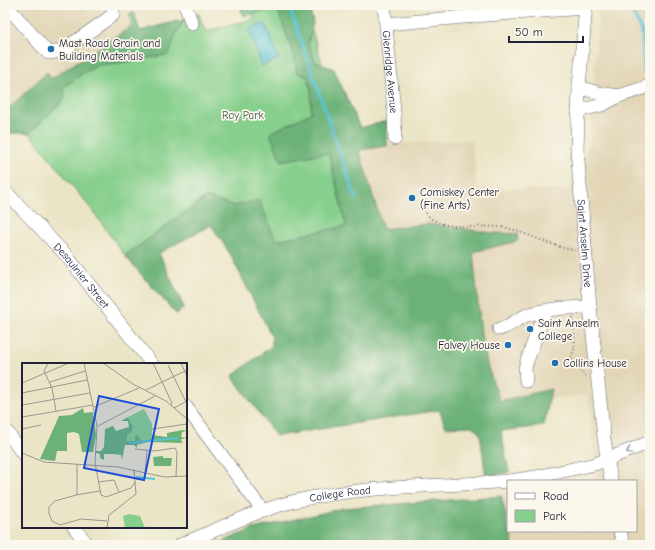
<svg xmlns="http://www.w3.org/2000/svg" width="655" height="550" font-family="'Comic Neue',sans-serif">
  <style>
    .built { fill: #e2d6b7 }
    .green { fill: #86cf8c; stroke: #547864 }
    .forest { fill: #6cb278; stroke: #476a5a }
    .water { fill: #58c2d4; stroke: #3d7288 }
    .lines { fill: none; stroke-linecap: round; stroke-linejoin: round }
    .stream { stroke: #58c2d4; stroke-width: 3 }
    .minor-casing { stroke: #68666c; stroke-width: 14 }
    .path { stroke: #68666c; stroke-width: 2; stroke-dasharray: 1 3; stroke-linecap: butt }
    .minor { stroke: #fff; stroke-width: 13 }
    .oneway { stroke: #9c9ca7 }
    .poi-dot { fill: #1f6fb2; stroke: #fbf7ec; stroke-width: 1.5 }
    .labels { text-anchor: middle; stroke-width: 3.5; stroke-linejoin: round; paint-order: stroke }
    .poi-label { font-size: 11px; fill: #22223b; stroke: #fbf7ec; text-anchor: start }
    .street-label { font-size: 11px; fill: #22223b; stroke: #fbf7ec }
    .park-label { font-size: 11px; fill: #405653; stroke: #fbf7ec }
    .inset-river { fill: none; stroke: #58c2d4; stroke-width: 2 }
    .inset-road { fill: none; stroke: #9b978f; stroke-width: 1 }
    .view { fill: #1d4ed8; fill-opacity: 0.15; stroke: #1d4ed8; stroke-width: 2 }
    .inset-edge { fill: none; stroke: #22223b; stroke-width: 2 }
  </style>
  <rect width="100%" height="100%" fill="#fbf7ec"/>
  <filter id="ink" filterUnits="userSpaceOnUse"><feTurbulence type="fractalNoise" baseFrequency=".025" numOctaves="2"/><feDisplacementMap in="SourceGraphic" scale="8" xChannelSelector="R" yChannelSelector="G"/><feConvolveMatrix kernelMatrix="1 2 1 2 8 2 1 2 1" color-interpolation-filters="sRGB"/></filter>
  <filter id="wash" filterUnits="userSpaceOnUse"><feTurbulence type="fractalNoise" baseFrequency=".012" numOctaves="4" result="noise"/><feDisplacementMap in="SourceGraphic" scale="16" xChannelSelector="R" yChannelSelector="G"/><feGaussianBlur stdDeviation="0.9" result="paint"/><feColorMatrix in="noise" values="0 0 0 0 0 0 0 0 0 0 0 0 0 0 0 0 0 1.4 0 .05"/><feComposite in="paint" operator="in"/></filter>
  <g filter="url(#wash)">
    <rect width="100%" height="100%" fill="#ebe5c7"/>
    <g class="built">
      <polygon points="5,5 126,5 132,25 51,79 46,73 8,109 5,105"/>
      <polygon points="599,5 650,5 650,545 333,545 330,523 508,495 508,531 636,531 636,481 580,481 597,477 588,395 445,409 341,146 472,140 477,188 570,190 590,143"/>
    </g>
    <polygon class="green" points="250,5 304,5 374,232 229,252 206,197 125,256 93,211 29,133 65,98 61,83 141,36 199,14 205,31 254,19"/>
    <g class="forest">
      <polygon points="242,5 309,5 313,23 308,43 316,62 334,69 360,128 387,121 387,146 359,150 383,229 428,224 493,233 517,234 518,241 473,252 481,334 488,368 500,401 551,389 544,426 501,431 509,472 486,477 480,434 472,426 446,427 439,410 276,436 232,376 272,346 272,337 229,252 211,225 159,253 184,308 176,314 125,256 207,197 234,206 259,200 276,240 346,226 329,155 325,153 281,161 270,133 311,113 311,91 308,77 297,73 293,53 277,8 243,16 240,6"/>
      <path d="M129,13H134L140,31L177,21L183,22C180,27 177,32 175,37C172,44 173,50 167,55L127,62L99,65L83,73L63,88L66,98L29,133H7L8,109L47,72L51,79L132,26Z"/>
      <polygon points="501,496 508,524 508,531 510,531 513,545 214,545 253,529 344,508"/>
    </g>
    <polygon class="water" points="265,23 279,59 262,66 249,29"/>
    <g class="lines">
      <g class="stream">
        <polyline points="286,5 290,9 356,199"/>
        <polyline points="629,5 642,32 644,73"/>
      </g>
    </g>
  </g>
  <g filter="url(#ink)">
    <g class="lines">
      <g class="minor-casing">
        <g id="minor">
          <polyline points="6,5 48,53 62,51 113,15 113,5"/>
          <polyline points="185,5 192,24"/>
          <path id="s1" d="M384,5L394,111L395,139"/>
          <path id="s2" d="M586,5L579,87L577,149L590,307L604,438L611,481"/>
          <polyline points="387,24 486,15 586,8"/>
          <polyline points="579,87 598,93 619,96"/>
          <polyline points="578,111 602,105 619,96 650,86"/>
          <path id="s3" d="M5,191L66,255L152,364"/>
          <path d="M499,329C509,327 517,319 527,315C547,308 569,308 590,307"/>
          <polyline points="526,381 525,368 527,361 545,311"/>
          <polyline points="186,407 263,511"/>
          <polyline points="5,429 23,454"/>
          <polyline points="509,481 536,477 595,464 650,442"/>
          <polyline points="74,527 88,545"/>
          <polyline points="620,531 623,545"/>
          <path id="s4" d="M180,545C219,529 258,509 300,500C368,485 439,487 508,481"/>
        </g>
      </g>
      <g class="path">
        <path d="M422,206C434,238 486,221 510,229C526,233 541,241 557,246C563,248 569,249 575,250"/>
        <polyline points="573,317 575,347 571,358 577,367 586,377"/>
      </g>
      <use href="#minor" class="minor"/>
    </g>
    <defs><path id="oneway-chevron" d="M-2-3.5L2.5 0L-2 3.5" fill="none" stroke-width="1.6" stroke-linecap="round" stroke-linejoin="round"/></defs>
    <use class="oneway" href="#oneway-chevron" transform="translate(629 451) rotate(159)"/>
  </g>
  <g class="poi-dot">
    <circle cx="51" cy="49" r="4"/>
    <circle cx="412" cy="198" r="4"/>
    <circle cx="530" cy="329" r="4"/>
    <circle cx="508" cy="345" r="4"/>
    <circle cx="555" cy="363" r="4"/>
  </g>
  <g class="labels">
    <g class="poi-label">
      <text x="59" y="47">Mast Road Grain and<tspan x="59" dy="13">Building Materials</tspan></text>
      <text x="420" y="196">Comiskey Center<tspan x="420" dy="13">(Fine Arts)</tspan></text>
      <text x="538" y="327">Saint Anselm<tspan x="538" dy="13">College</tspan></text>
      <text x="500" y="349" text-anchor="end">Falvey House</text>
      <text x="563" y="367">Collins House</text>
    </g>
    <g class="street-label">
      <text dy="4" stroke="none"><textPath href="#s1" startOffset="67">Glenridge Avenue</textPath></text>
      <text dy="4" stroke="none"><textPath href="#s2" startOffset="239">Saint Anselm Drive</textPath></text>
      <text dy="4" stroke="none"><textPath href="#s3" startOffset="114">Desaulnier Street</textPath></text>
      <text dy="4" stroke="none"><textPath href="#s4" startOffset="169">College Road</textPath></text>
    </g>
    <g class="park-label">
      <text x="243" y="119">Roy Park</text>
    </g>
  </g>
  <g transform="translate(22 363)">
    <rect width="165" height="165" fill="#ebe5c7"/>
    <path d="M122,46L130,61V79L103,81L104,65L111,64L106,54ZM107,151L118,153L123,165H103L101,153Z" fill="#86cf8c"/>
    <path d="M61,45L62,50L71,49L74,72L71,89H60L57,71L52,69L45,70V88H35L33,98L18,96L37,53L50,52ZM106,54L111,64L109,70L105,71V78H113V73L116,72L118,77L121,78L130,76V72L145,74V70L161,67L165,68L160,69L159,74L165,75L159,76L160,80L125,79L115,82V85L112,82H103L100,97L99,92L90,91H82V97L78,95V91L74,90V88H79L82,84L83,66L91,63L94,68L107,64L106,58H99ZM141,93V95H150L149,103H132L131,94Z" fill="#6cb278"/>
    <path class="inset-river" d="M107,80L156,75M114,114L133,116"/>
    <path class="inset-road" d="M26,0L22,8L30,25L34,48M62,0L75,63L73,100L79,132L84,134L109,125L113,119M81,0L111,21L144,38L165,56M131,0L150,40L149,42M159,0L165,13M146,2L164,39M28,19L63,8M0,20L47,0M124,27L165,7M0,30L65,17M0,42L68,30M72,44L117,25M152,45L165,38M0,54L71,42M76,63L133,33M0,66L19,62M130,66L165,61M113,86L133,88L153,85L155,89M0,90L22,99L96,104L142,114L165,113M55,101V132M123,110L125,88M154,114L155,89M76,119L92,117L97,129M78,128L54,132L33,138L27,144V151L30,158L38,162L59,156L85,158M85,165L87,152L114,131L112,106"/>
    <path class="view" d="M77,33L137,46L122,117L62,105Z"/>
    <rect width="165" height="165" class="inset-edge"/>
  </g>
  <rect width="655" height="550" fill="none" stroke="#fbf7ec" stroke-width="20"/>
  <rect x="507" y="480" width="130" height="52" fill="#fbf7ec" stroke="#a4a2a5"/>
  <rect x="515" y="493" width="20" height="6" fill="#ffffff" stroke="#a4a2a5"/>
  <text x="543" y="500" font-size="12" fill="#22223b">Road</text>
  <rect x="515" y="510" width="20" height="12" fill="#86cf8c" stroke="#a4a2a5"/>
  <text x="543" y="520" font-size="12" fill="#22223b">Park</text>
  <path d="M509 36v6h74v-6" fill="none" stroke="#22223b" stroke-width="2"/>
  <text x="515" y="36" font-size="12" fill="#22223b" stroke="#fbf7ec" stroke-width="3" paint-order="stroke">50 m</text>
</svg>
